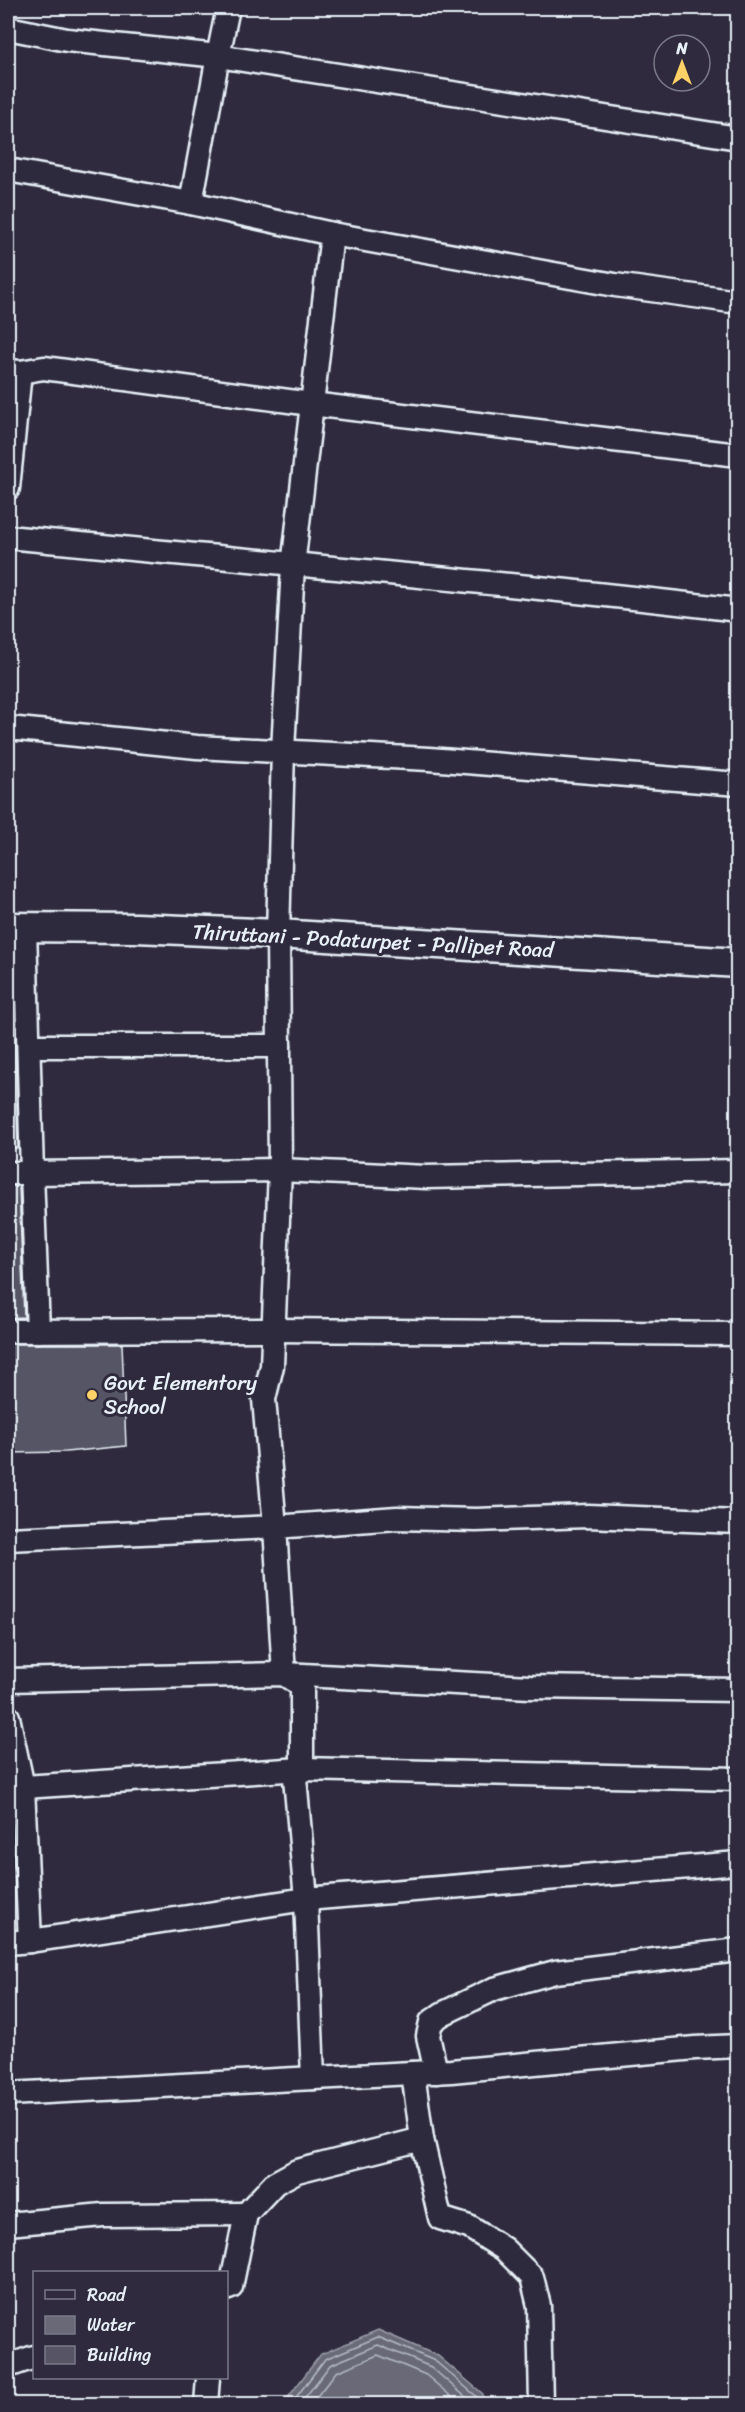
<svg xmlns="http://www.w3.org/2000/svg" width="745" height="2412" font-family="Sriracha,sans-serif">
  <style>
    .water { fill: #696978; stroke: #9c9fab; stroke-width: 1.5 }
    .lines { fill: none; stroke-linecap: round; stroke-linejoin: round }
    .shore { stroke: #b5bbc5; stroke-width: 1.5 }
    .building { fill: #575565; stroke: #e8f1f8; stroke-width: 1.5 }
    .minor-casing { stroke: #e8f1f8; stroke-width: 27 }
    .major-casing { stroke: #e8f1f8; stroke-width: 33 }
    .minor { stroke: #2f2a3d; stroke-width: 22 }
    .major { stroke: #2f2a3d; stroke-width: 28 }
    .poi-dot { fill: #ffd166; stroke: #2f2a3d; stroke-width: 2 }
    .labels { text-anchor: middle; stroke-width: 6; stroke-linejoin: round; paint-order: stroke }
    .street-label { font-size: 21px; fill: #e8f1f8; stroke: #2f2a3d }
    .poi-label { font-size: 21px; fill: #e8f1f8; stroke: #2f2a3d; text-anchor: start }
  </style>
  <rect width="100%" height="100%" fill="#2f2a3d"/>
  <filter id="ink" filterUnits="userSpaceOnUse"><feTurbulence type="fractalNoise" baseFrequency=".0167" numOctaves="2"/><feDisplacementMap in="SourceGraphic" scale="12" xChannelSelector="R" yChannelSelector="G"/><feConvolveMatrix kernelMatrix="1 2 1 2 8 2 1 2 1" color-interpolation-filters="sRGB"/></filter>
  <g filter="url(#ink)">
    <polygon class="water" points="378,2330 438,2356 483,2394 483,2404 283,2404 321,2354"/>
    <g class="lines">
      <g class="shore">
        <polyline points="291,2404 325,2359 378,2337 435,2361 476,2396 477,2404"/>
        <polyline points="300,2404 330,2365 378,2345 431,2367 469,2400 470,2404"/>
        <polyline points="311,2404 336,2372 378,2355 426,2375 460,2404"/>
      </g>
    </g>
    <g class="building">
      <polygon points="8,1040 15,1040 18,1148 8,1148"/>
      <polygon points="8,1186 19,1186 24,1317 8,1318"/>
      <polygon points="8,1344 122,1344 126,1446 66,1452 8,1453"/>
    </g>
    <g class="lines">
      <g class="minor-casing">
        <g id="minor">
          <polyline points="8,28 67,40 218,56 228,8"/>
          <polyline points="8,170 191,203 332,234 615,285 738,302"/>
          <polyline points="191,203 218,56 738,138"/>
          <polyline points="332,234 293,566 283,750 278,934 280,1170 272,1366 264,1399 275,1527 284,1674 302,1686 302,1769 295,1778 306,1899 738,1863"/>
          <polyline points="8,371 20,372 44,368 311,404 738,455"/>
          <polyline points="8,488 20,372"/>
          <path d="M8,537C251,561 495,581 738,610"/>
          <polyline points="8,728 197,747 429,759 738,784"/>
          <polyline points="25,927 32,1173 280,1170 426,1177 738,1171"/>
          <polyline points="29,1046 279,1046"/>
          <polyline points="8,1173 32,1173 38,1331"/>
          <polyline points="8,1331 272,1330 738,1334"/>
          <polyline points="8,1539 275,1527 397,1518 476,1520 588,1516 738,1522"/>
          <polyline points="8,1680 284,1674 530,1687 738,1690"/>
          <polyline points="8,1717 23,1787 30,1941 306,1899 313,2078"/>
          <polyline points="8,1788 302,1769 738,1779"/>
          <polyline points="8,1943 30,1941"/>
          <polyline points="436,2072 428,2036 431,2022 442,2014 494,1989 555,1972 738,1950"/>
          <polyline points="413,2073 422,2139"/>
          <polyline points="8,2094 451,2071 695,2048 738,2046"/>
          <polyline points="8,2224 103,2215 246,2214"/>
          <polyline points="226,2289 231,2287 246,2214 275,2183 297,2171 422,2139 440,2218 469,2227 504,2249 532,2277 539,2306 541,2404"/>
          <polyline points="8,2366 34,2357"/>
          <polyline points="206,2404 208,2378"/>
        </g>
      </g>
      <g class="major-casing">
        <polyline id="major" points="8,927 136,928 278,934 738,963"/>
      </g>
      <use href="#minor" class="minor"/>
      <use href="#major" class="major"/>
    </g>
  </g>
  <circle class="poi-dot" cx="92" cy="1395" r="6"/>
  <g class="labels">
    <g class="street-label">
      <text transform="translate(373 941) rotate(3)" y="7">Thiruttani - Podaturpet - Pallipet Road</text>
    </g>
    <g class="poi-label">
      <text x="104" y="1390">Govt Elementory<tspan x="104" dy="24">School</tspan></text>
    </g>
  </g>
  <rect width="745" height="2412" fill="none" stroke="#2f2a3d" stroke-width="30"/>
  <rect x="15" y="15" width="715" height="2382" fill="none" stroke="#e8f1f8" stroke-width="2" filter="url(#ink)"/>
  <rect x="33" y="2271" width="195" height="108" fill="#2f2a3d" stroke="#797a88" stroke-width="1.5"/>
  <rect x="45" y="2290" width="30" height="9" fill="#2f2a3d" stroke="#797a88" stroke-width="1.5"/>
  <text x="87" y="2301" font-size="18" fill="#e8f1f8">Road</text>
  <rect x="45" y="2316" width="30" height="18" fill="#696978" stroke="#797a88" stroke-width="1.5"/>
  <text x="87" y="2331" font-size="18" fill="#e8f1f8">Water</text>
  <rect x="45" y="2346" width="30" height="18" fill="#575565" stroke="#797a88" stroke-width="1.5"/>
  <text x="87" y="2361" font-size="18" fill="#e8f1f8">Building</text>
  <g transform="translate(682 63)"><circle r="28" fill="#2f2a3d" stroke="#797a88" stroke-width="1.5"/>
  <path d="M0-4.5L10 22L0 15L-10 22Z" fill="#ffd166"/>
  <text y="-9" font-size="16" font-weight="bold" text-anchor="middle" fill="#e8f1f8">N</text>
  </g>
</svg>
